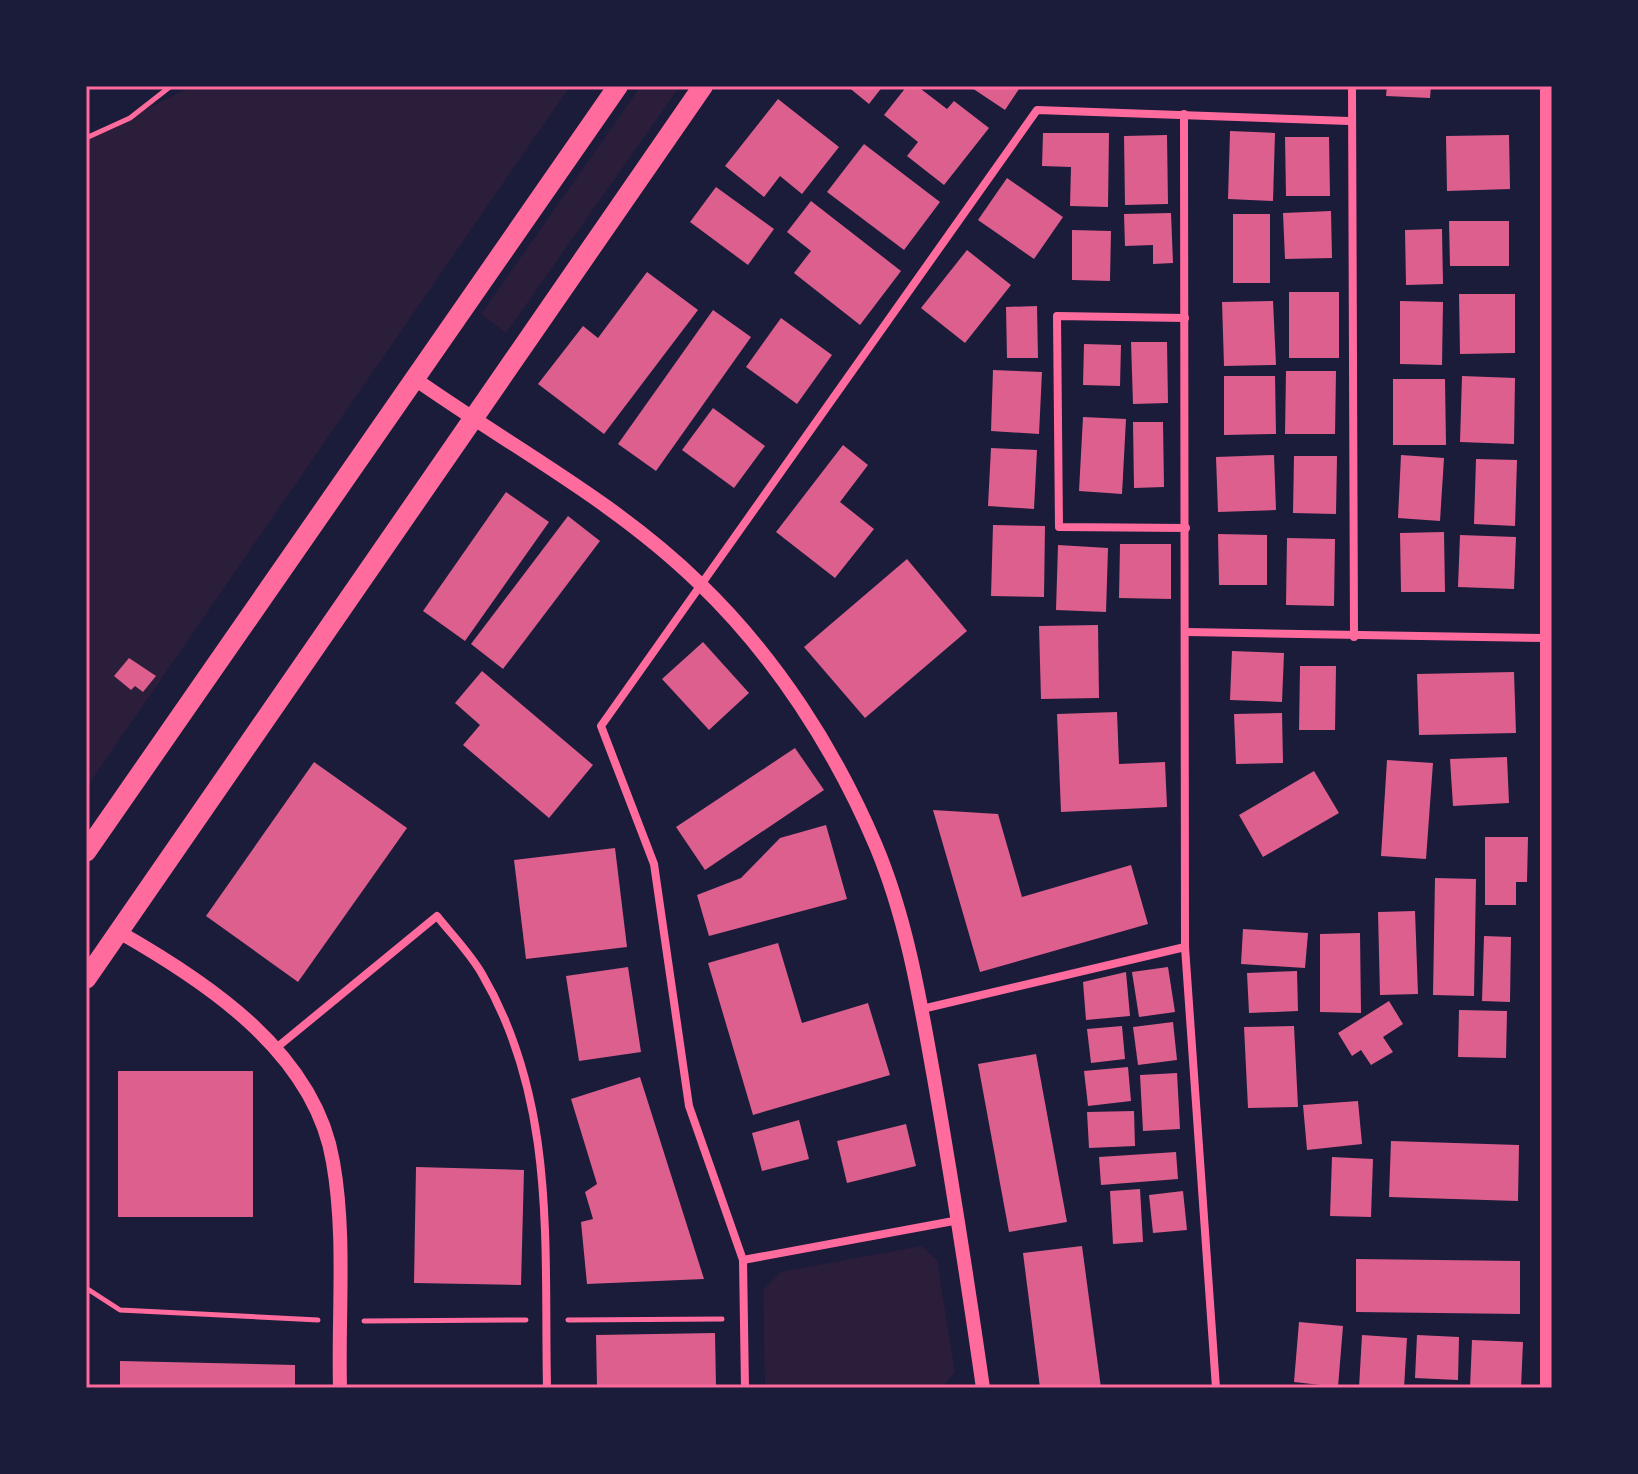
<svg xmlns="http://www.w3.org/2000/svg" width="1638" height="1474" font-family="Lora,serif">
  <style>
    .green { fill: #2a1e3b }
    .building { fill: #dd5f8e }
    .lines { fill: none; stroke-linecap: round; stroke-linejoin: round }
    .path { stroke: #ff6b9d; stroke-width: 5 }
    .minor { stroke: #ff6b9d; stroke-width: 8 }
    .tertiary { stroke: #ff6b9d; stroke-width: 14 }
    .primary { stroke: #ff6b9d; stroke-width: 20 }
    .neatline { fill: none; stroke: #ff6b9d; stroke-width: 3 }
  </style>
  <rect width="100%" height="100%" fill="#1b1b3a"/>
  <g class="green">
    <polygon points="193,86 570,86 86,788 86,138"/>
    <polygon points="641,86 680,86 506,333 481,314"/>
    <polygon points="921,1246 937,1260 955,1372 941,1388 765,1387 763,1290 781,1272"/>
  </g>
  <g class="building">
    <polygon points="847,86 883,86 869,104"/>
    <polygon points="907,86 917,86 947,109 954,101 989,128 944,185 907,156 918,142 884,115"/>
    <polygon points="969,86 1021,86 1005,110"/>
    <polygon points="1387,86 1431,86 1430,98 1386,96"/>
    <polygon points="778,99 839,147 802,194 780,176 764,197 725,166"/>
    <polygon points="1230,131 1275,133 1273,201 1228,199"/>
    <polygon points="1043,133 1109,133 1108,207 1070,206 1071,167 1042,166"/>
    <polygon points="1167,135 1168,204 1125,205 1124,136"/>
    <polygon points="1509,135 1510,189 1447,191 1446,136"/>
    <polygon points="1285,137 1329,137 1330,196 1286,196"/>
    <polygon points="864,144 940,202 904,250 827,192"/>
    <polygon points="1007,178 1063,217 1034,259 978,220"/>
    <polygon points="716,187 774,229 748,265 690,222"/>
    <polygon points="811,201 901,271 860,325 794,273 811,251 787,232"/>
    <polygon points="1331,211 1332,258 1285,259 1283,213"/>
    <polygon points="1171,213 1173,263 1153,264 1153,245 1125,246 1124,214"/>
    <rect x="1233" y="214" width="37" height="69"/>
    <polygon points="1449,221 1509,221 1509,266 1450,266"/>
    <polygon points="1442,229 1443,284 1406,285 1405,230"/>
    <polygon points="1072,230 1111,231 1110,281 1072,280"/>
    <polygon points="967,250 1011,285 965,343 921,308"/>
    <polygon points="647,272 698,310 604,434 538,384 583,326 598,338"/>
    <rect x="1289" y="292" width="50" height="66"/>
    <polygon points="1459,294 1515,294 1515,353 1460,354"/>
    <polygon points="1273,301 1276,365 1224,366 1222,302"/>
    <polygon points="1400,301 1443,302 1442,365 1400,364"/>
    <polygon points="1037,306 1038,358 1007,358 1006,307"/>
    <polygon points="713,310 751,337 656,471 618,444"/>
    <polygon points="781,318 832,355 797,404 746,367"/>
    <polygon points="1131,342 1167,342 1168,403 1133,404"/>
    <polygon points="1084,344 1121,345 1120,386 1083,385"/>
    <polygon points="993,370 1042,372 1039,434 991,431"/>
    <polygon points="1286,371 1336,371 1335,434 1285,434"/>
    <polygon points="1224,376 1275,376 1276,434 1224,435"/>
    <polygon points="1462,376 1515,378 1514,444 1460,442"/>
    <polygon points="1393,379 1445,379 1446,445 1393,445"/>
    <polygon points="713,408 765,446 734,488 682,450"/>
    <polygon points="1083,417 1126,419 1122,494 1079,491"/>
    <polygon points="1133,422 1163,422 1164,487 1134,488"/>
    <polygon points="843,445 868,465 840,502 874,529 835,578 776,532"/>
    <polygon points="991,448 1037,450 1034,509 988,506"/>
    <polygon points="1274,455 1276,510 1218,512 1216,457"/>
    <polygon points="1401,455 1444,458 1440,521 1398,518"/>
    <polygon points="1294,456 1337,456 1336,514 1293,513"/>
    <polygon points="1476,459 1517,460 1515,526 1474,524"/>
    <polygon points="506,492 549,522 465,641 423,611"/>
    <polygon points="568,516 600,541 503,669 471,644"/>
    <polygon points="993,525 1045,526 1044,597 991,596"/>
    <polygon points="1444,532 1445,592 1401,592 1400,533"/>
    <polygon points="1218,534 1267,535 1267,585 1219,585"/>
    <polygon points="1460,535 1516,537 1514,589 1458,587"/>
    <polygon points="1287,538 1335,539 1334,606 1286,605"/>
    <polygon points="1120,544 1171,544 1171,599 1119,598"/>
    <polygon points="1058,545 1108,548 1106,612 1056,610"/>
    <polygon points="907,559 967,631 865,718 804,647"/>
    <polygon points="1098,625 1099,698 1041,699 1039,626"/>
    <polygon points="703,642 749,693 709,730 662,679"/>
    <polygon points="1232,651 1284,653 1282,702 1230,700"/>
    <polygon points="129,658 156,676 143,692 135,686 131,690 114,676"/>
    <polygon points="1300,666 1336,666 1335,730 1299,730"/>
    <polygon points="482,671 593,765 549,818 463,745 480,725 455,703"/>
    <polygon points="1514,672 1516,733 1419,735 1417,674"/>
    <polygon points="1117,712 1119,764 1165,762 1167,807 1061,812 1057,714"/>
    <polygon points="1282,713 1283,763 1236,764 1234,714"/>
    <polygon points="795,748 824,790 705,870 676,827"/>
    <polygon points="1507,757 1509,803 1453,806 1450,759"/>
    <polygon points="1387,760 1433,763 1426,859 1381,856"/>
    <polygon points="314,762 407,828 298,982 206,916"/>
    <polygon points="1314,771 1339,813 1263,857 1239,815"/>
    <polygon points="933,810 998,814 1022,897 1131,865 1148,924 980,972"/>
    <polygon points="826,825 847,899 709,936 697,895 741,878 780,838"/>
    <polygon points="1485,837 1528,837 1527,882 1516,882 1516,905 1485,905"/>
    <polygon points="615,848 627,947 526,959 514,860"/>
    <polygon points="1435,878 1476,879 1474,996 1433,995"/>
    <polygon points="1415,911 1418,994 1380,995 1378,912"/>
    <polygon points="1243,929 1308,933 1305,968 1241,964"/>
    <polygon points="1360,933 1361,1013 1320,1012 1320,934"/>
    <polygon points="1484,936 1511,937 1510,1002 1482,1001"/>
    <polygon points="778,943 802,1023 868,1003 890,1075 753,1115 708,963"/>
    <polygon points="628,967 641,1052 579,1061 566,976"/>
    <polygon points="1168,967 1175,1012 1139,1017 1132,972"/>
    <polygon points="1297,971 1298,1011 1249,1013 1247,973"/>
    <polygon points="1126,972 1130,1016 1086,1020 1083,982"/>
    <polygon points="1389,1001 1403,1024 1383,1037 1393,1052 1371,1065 1361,1050 1352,1056 1338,1033"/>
    <polygon points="1459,1010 1507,1011 1506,1058 1458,1057"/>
    <polygon points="1173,1022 1177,1060 1138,1065 1133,1027"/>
    <polygon points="1122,1026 1125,1059 1091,1063 1087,1029"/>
    <polygon points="1294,1026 1298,1107 1248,1108 1244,1027"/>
    <polygon points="1036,1054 1067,1222 1009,1232 978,1064"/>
    <polygon points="1128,1067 1131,1101 1088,1106 1084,1071"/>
    <rect x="118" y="1071" width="135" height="146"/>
    <polygon points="1177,1073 1180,1129 1143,1131 1140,1075"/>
    <polygon points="640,1077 704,1279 587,1284 581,1222 593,1219 585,1192 597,1184 571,1099"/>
    <polygon points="1358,1101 1362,1144 1307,1150 1303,1105"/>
    <polygon points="1134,1111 1135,1146 1089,1148 1087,1112"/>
    <polygon points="799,1120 809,1159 762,1171 752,1133"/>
    <polygon points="906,1124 916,1166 847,1183 837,1141"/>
    <polygon points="1391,1141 1519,1145 1518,1201 1389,1197"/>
    <polygon points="1176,1152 1178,1179 1101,1185 1099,1157"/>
    <polygon points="1332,1157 1373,1159 1371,1217 1330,1216"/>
    <polygon points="416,1167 524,1170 521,1285 414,1283"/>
    <polygon points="1140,1189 1143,1242 1113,1244 1110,1191"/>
    <polygon points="1183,1191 1187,1230 1153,1233 1149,1195"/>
    <polygon points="1082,1246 1101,1388 1040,1388 1023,1253"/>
    <polygon points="1356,1259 1520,1261 1520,1314 1356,1312"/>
    <polygon points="1299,1322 1343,1326 1338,1387 1294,1382"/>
    <polygon points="715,1333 716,1388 597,1388 596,1335"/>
    <polygon points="1362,1335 1407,1338 1404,1388 1359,1388"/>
    <polygon points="1417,1335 1459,1337 1458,1380 1415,1378"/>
    <polygon points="1472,1340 1523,1342 1521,1388 1470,1388"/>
    <polygon points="120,1361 295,1365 295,1388 120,1388"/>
  </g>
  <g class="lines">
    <g class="path">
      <polyline points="86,138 130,118 171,86"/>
      <polyline points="86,1288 120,1310 318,1320"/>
      <polyline points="568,1320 722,1319"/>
      <polyline points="364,1321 526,1320"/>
    </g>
    <g class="minor">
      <polyline points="1352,86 1354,637"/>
      <polyline points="1184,114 1185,947 1216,1388"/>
      <polyline points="1185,318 1057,316 1059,527 1186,528"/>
      <polyline points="1187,632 1546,638"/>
      <polyline points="922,1009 1185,947"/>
      <path d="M275,1049L437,916C452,935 470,953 482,974C557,1102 544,1245 547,1388"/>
      <polyline points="743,1260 959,1220"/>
      <polyline points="745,1388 743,1260 689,1106 654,864 601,726 1037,110 1349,121"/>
    </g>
    <g class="tertiary">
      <path d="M415,379C510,446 615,501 699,583C775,656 835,749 876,846C907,920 920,1000 934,1078C952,1181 968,1284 983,1388"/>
      <path d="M119,932C207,982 315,1053 333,1162C346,1235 338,1314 340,1388"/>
      <polyline points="1547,1388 1547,86"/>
    </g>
    <g class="primary">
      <polyline points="86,852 618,86"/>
      <polyline points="86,979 703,86"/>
    </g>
  </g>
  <rect width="1638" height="1474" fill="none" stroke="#1b1b3a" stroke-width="176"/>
  <rect x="88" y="88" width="1462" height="1298" class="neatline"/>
</svg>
